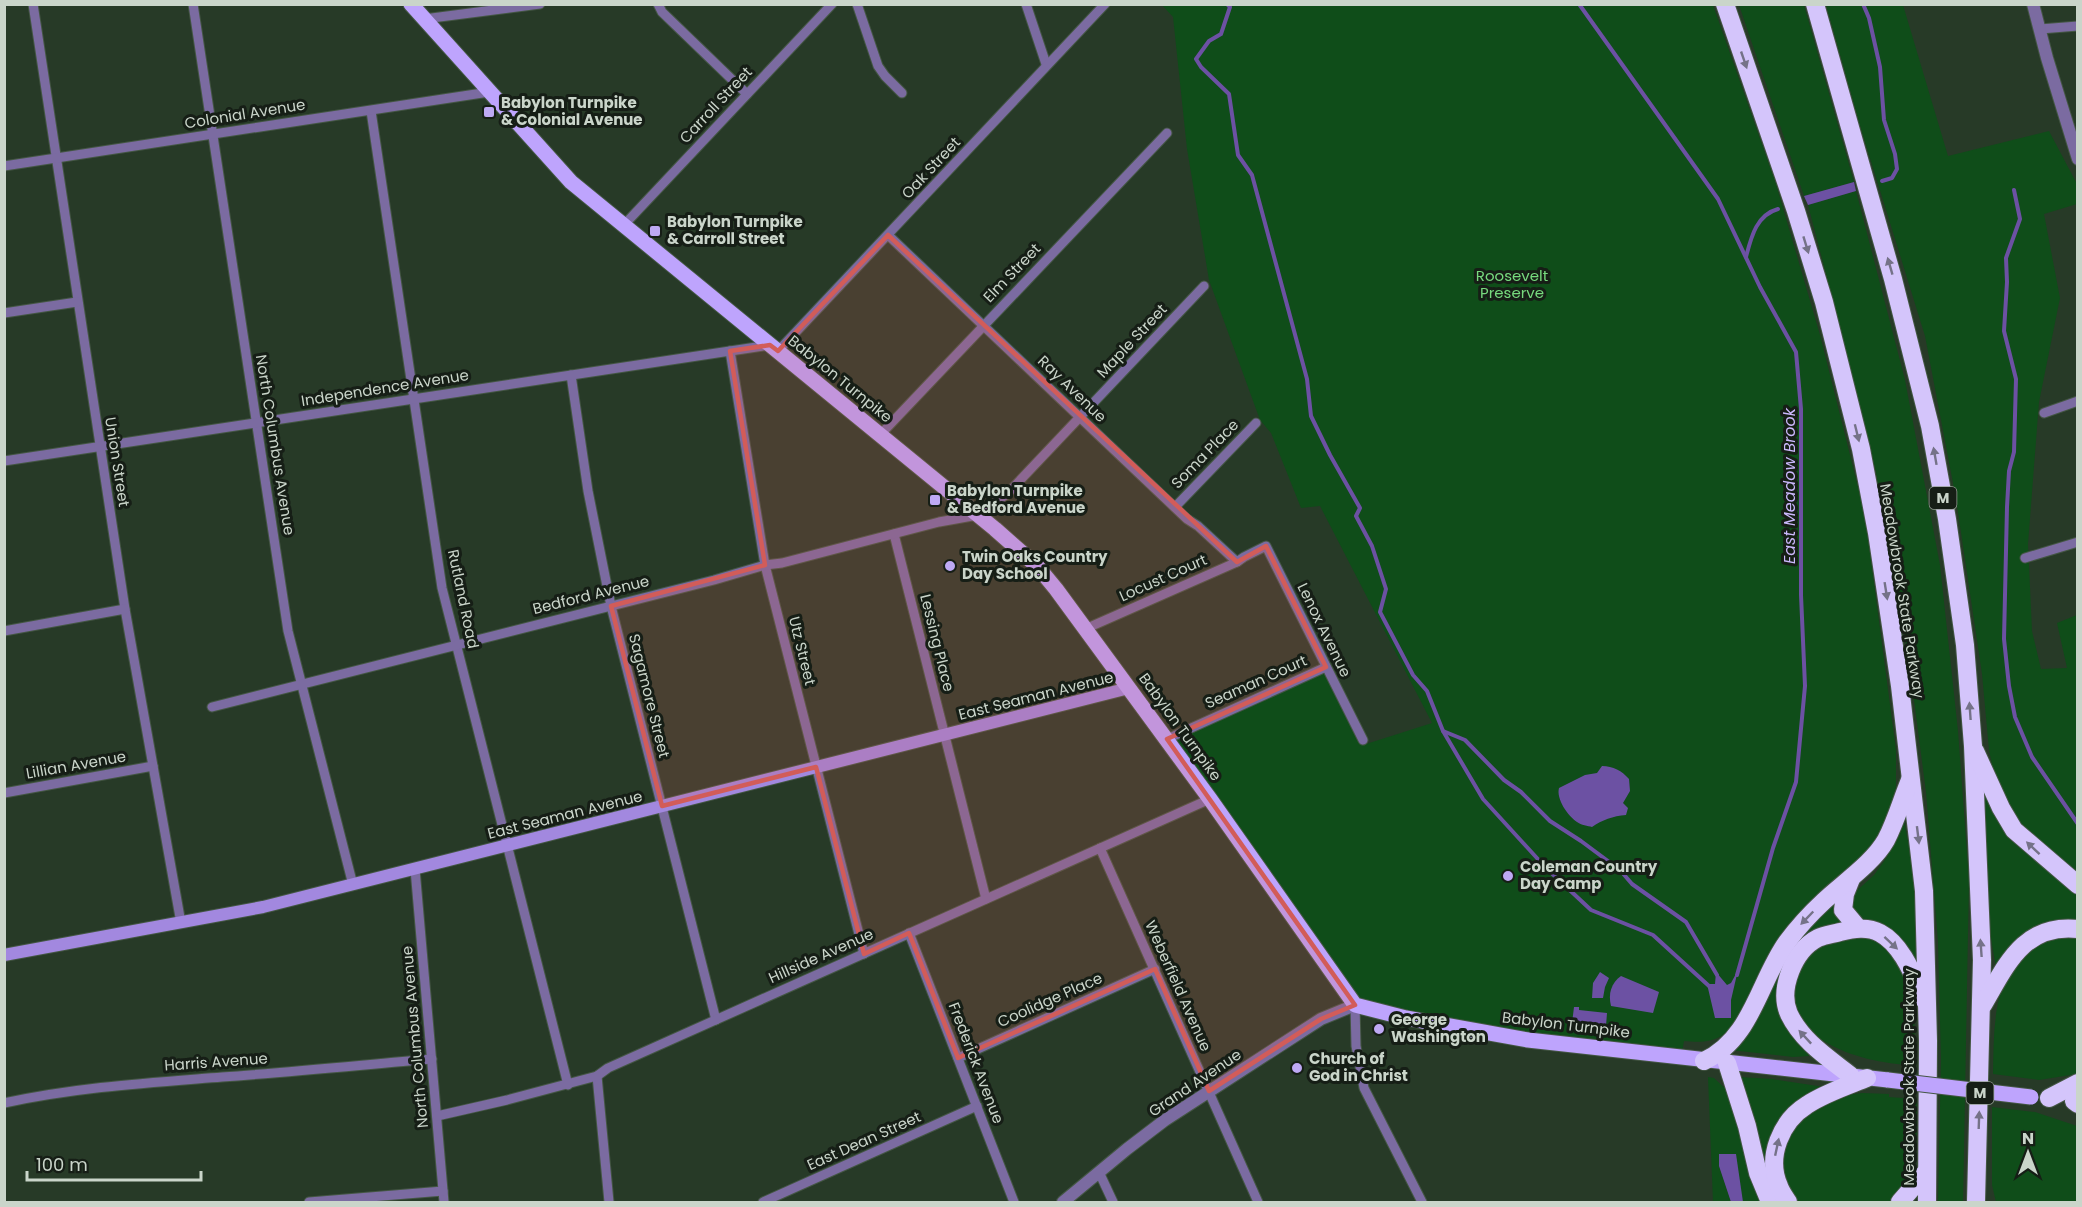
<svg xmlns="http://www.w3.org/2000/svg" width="2082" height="1207" font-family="Poppins,sans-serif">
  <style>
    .green { fill: #0f4d19 }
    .water { fill: #6c51a3 }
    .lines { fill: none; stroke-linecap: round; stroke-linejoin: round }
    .stream { stroke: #6c51a3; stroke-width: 4 }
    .minor-casing { stroke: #445644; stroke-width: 11 }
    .tertiary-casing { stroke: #445644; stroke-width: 14 }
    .secondary-casing { stroke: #445644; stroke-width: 14 }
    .primary-casing { stroke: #445644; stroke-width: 17 }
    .motorway-casing { stroke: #445644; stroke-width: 20 }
    .minor { stroke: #7b6ba1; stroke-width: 9 }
    .tertiary { stroke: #7b6ba1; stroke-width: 12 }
    .secondary { stroke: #a288df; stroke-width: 12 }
    .primary { stroke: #bea4fd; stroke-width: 15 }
    .motorway { stroke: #d4c5fb; stroke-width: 18 }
    .primary-bridge-casing { stroke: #445644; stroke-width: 17; stroke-linecap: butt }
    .primary-bridge { stroke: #bea4fd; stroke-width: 15 }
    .oneway { fill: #757288 }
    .marked { fill: #d25c59; fill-opacity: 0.2; stroke: #d25c59; stroke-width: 4.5; stroke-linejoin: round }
    .poi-dot { fill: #bea9f4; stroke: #161e16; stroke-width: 2 }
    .labels { text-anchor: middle; stroke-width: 6; stroke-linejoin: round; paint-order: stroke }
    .shield { fill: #161e16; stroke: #949e94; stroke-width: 1.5 }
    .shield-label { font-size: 14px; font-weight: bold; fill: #cad5ca }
    .poi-label { font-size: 15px; font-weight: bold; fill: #cad5ca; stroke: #161e16; text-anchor: start }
    .street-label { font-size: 15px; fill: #cad5ca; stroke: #161e16 }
    .park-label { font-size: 15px; fill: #77da7e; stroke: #161e16 }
    .water-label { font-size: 16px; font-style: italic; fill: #cbb9fc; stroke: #161e16 }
  </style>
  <rect width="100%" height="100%" fill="#273a27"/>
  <g class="green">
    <path d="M1162,5H1713L1776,184L1820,335L1865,515L1896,750V787L1883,830L1741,1018C1722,1039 1713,1044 1684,1041L1681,1059L1355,1006L1169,740L1324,670L1363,745L1432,723L1320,506L1301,508L1271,433L1260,420L1209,280L1187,149L1173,17Z"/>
    <polygon points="1739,5 1804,5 1854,182 1804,196"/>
    <polygon points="1826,5 1903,5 1948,156 2049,131 2077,184 2077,204 2044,214 2060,298 2039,402 2028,544 2032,631 2041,669 2067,668 2057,623 2077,615 2077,873 2029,836 2012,815 1996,784 1989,750 1982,674 1956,499 1925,336 1861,129"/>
    <polygon points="1856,191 1905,380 1940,565 1958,731 1969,880 1963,1202 1938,1202 1941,1060 1938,942 1926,792 1908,654 1876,472 1841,331 1808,205"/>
    <polygon points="1984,782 2077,893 2077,923 1996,968 1989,927"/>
    <polygon points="1902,810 1912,862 1916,905 1919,974 1868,924 1849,909 1852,895 1874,875 1887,857"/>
    <path d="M1837,897L1846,922C1807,926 1800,950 1780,980L1809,1056L1793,1057L1730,1050L1793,943Z"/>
    <path d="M2057,933L2077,934V1074L2039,1080L1993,1074C1994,1030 1992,980 2028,947C2035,941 2048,937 2057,933Z"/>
    <path d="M1855,934L1878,940L1902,962L1913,995L1916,1066C1882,1063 1851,1058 1822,1040L1818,1043C1812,1036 1803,1029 1799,1021C1782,993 1795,949 1827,939C1836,936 1846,935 1855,934Z"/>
    <polygon points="1708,1077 1714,1078 1729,1092 1763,1202 1736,1202 1736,1154 1720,1154 1719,1166 1731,1202 1713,1202"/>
    <polygon points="1740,1077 1772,1079 1831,1088 1783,1115 1776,1202"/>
    <path d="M1862,1093L1889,1094V1097L1917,1099C1916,1142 1921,1167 1892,1202H1797L1791,1197L1781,1167L1783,1140L1801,1115L1839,1096Z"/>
    <polygon points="1992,1107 2035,1112 2077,1126 2077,1202 1996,1202 1992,1185"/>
  </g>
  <g class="water">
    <polygon points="1854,182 1856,191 1808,205 1804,196"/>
    <path d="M1602,766C1613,766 1622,771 1629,779L1630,791L1623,803L1628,808L1626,815C1613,816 1602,820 1592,827C1588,826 1581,825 1577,822C1568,816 1556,799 1559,788L1585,775L1597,773Z"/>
    <polygon points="1738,970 1731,1000 1731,1018 1715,1018 1707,984 1715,984 1716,972 1727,985 1731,983"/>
    <polygon points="1600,972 1609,978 1605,987 1603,998 1592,998 1593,983"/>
    <path d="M1621,976L1659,992L1653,1013L1611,1006C1608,994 1611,983 1621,976Z"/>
    <polygon points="1574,1007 1579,1007 1579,1010 1607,1013 1606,1026 1572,1023"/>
    <polygon points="1719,1154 1736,1154 1743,1202 1731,1202 1719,1166"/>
  </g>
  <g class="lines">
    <g class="stream">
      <polyline points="1227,4 1230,7 1221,34 1209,41 1196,59 1201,67 1229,94 1238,155 1252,175 1307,379 1311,416 1330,455 1360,508 1356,516 1372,546 1386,589 1380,612 1413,675 1427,691 1443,731 1465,740 1504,780 1521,792 1550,821 1581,841 1620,870 1632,884 1686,922 1717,975"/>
      <polyline points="1579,4 1718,199 1760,287 1796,352 1801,409 1801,595 1805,686 1796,782 1773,848 1737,975"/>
      <polyline points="1863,4 1869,18 1880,67 1884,120 1895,154 1897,169 1892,178 1882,181"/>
      <polyline points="2014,190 2020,219 2006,258 2007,282 2004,331 2016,379 2014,452 2009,471 2007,507 2004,639 2009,686 2015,717 2032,757 2078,824"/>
      <path d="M1746,257C1751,238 1756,215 1778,209"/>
      <polyline points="1443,731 1483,799 1546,868 1591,910 1653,935 1709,986"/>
    </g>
    <g class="minor-casing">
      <g id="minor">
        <polyline points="33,4 125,609 181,923"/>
        <polyline points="193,4 288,631 353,885"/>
        <polyline points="658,4 662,12 747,94"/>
        <polyline points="857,4 878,66 885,76 902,93"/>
        <polyline points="1026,4 1046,64"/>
        <polyline points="424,19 540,4"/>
        <polyline points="2040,29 2078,26"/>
        <polyline points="371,111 442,588 568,1085"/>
        <polyline points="4,166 489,92"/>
        <polyline points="623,226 832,4"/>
        <polyline points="888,235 1187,519 1198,526 1237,562"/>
        <polyline points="4,313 77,302"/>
        <polyline points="730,351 765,565 864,954"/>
        <polyline points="778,351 1105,4"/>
        <polyline points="571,375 588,491 611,606 716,1020"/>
        <polyline points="2044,413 2078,401"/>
        <polyline points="880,435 1167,133"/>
        <polyline points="4,461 770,345"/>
        <polyline points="1175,507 1256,423"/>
        <polyline points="894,534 986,899"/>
        <polyline points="2025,558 2078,542"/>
        <polyline points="1085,629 1237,562 1244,557 1266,546 1363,740"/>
        <polyline points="4,631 125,609"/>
        <polyline points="212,707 714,580 765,565 782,563 939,522 978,515 1008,493 1204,286"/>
        <polyline points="1167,739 1326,667"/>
        <polyline points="4,793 153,766"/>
        <polyline points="1100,848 1258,1202"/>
        <polyline points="415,869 444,1202"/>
        <polyline points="909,933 1014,1202"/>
        <polyline points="1355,1005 1356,1046 1364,1088 1422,1202"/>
        <polyline points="958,1058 1155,969"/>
        <polyline points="597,1076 609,1202"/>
        <path d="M4,1103C79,1087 147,1083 222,1077C292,1072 362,1065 432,1059"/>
        <polyline points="437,1116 507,1100 597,1076 608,1068 1210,799"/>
        <polyline points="1099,1172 1113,1202"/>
        <polyline points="309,1202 443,1191"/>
        <polyline points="763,1202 977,1106"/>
      </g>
    </g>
    <g class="tertiary-casing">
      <g id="tertiary">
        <polyline points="2033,4 2047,58 2078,159"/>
        <polyline points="1063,1202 1127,1149 1165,1120 1321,1019 1355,1005"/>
      </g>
    </g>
    <g class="secondary-casing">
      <polyline id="secondary" points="4,955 263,907 1129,688"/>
    </g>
    <g class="primary-casing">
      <polyline id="primary" points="411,4 571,182 995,529 1037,566 1056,589 1210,799 1355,1005 1406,1018 1528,1040 1888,1080"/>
    </g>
    <g class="motorway-casing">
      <g id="motorway">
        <polyline points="1725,4 1796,211 1824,302 1861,449 1877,533 1900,686 1924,891 1928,1041 1927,1202"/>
        <polyline points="1815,4 1893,279 1930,426 1947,519 1965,645 1973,746 1982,960 1976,1202"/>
        <polyline points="1975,751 2001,808 2014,830 2078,885"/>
        <polyline points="1851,879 1845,894 1843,910 1858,928"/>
        <path d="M1983,1005C2006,966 2023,923 2078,929"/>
        <path d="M1704,1061C1752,1039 1759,981 1787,942C1798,927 1810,914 1824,901C1843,883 1873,863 1886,840C1896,821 1902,799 1910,780"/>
        <polyline points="1727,1063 1747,1126 1758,1173 1770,1202"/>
        <path d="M1850,1075C1827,1057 1802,1041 1789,1014C1778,989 1794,950 1818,938C1824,935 1833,934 1840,932C1853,929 1867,926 1880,933C1903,945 1915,980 1925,1001"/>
        <polyline points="2049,1098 2078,1083"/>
        <polyline points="2074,1101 2078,1104"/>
        <path d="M1788,1202C1785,1197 1781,1192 1779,1186C1766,1157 1781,1121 1807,1105C1825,1093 1847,1086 1867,1078"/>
        <polyline points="1900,1202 1927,1171"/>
      </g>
    </g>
    <use href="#minor" class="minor"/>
    <use href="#tertiary" class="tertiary"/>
    <use href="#secondary" class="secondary"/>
    <use href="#primary" class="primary"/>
    <use href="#motorway" class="motorway"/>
    <g class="primary-bridge-casing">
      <polyline id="primary-bridge" points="1888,1080 2031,1097"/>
    </g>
    <use href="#primary-bridge" class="primary-bridge"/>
  </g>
  <defs><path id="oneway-solid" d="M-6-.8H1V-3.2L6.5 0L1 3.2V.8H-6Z" transform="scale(1.5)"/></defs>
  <g class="oneway">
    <use href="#oneway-solid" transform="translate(1744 60) rotate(71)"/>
    <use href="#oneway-solid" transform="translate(1806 245) rotate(73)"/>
    <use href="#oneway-solid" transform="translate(1890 266) rotate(-106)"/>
    <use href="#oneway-solid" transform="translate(1857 433) rotate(76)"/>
    <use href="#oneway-solid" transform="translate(1935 456) rotate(-100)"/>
    <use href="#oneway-solid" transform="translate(1886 591) rotate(81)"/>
    <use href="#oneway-solid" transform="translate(1970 711) rotate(-94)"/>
    <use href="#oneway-solid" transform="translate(1918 835) rotate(83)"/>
    <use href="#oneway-solid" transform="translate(2033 848) rotate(-137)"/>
    <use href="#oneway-solid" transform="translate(1807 918) rotate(134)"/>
    <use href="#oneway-solid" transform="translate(1891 943) rotate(43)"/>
    <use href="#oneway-solid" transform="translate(1981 948) rotate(-94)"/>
    <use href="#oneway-solid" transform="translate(1805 1037) rotate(-133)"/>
    <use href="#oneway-solid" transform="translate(1979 1120) rotate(-88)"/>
    <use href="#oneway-solid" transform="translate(1777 1147) rotate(-78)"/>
  </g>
  <path class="marked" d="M888,235L1237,562L1266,546L1326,667L1167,739L1355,1005L1321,1019L1209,1091L1155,969L958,1058L909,933L864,954L816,767L662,806L611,606L765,565L730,351L770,345L778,351Z"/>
  <g class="poi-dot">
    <rect x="483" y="106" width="12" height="12" rx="3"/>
    <rect x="649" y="225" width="12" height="12" rx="3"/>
    <rect x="929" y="494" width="12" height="12" rx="3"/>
    <circle cx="950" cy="566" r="6"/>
    <circle cx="1508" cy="876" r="6"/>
    <circle cx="1379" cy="1029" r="6"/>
    <circle cx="1297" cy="1068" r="6"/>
  </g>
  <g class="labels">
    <g class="shield">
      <rect x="1929.5" y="487" width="27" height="22" rx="4.5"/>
      <rect x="1966.5" y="1082" width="27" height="22" rx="4.5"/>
    </g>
    <g class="shield-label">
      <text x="1943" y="503">M</text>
      <text x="1980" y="1098">M</text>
    </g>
    <g class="poi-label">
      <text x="501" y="108">Babylon Turnpike<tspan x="501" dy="17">&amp; Colonial Avenue</tspan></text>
      <text x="667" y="227">Babylon Turnpike<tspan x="667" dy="17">&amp; Carroll Street</tspan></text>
      <text x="947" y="496">Babylon Turnpike<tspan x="947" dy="17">&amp; Bedford Avenue</tspan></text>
      <text x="962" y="562">Twin Oaks Country<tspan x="962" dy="17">Day School</tspan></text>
      <text x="1520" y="872">Coleman Country<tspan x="1520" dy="17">Day Camp</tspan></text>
      <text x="1391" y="1025">George<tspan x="1391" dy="17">Washington</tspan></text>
      <text x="1309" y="1064">Church of<tspan x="1309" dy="17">God in Christ</tspan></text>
    </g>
    <g class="street-label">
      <text transform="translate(716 105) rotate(-47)" y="5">Carroll Street</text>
      <text transform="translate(245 114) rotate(-9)" y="5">Colonial Avenue</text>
      <text transform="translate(931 168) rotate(-47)" y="5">Oak Street</text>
      <text transform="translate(1012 273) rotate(-46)" y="5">Elm Street</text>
      <text transform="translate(1132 341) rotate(-47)" y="5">Maple Street</text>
      <text transform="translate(840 379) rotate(39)" y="5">Babylon Turnpike</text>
      <text transform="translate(385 388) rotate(-9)" y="5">Independence Avenue</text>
      <text transform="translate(1072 389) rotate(44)" y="5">Ray Avenue</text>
      <text transform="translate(275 445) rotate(81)" y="5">North Columbus Avenue</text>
      <text transform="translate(1205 454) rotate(-46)" y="5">Soma Place</text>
      <text transform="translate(117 462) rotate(81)" y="5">Union Street</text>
      <text transform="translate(1163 578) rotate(-24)" y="5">Locust Court</text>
      <text transform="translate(1902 591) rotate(81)" y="5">Meadowbrook State Parkway</text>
      <text transform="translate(591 595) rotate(-14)" y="5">Bedford Avenue</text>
      <text transform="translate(463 599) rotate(78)" y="5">Rutland Road</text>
      <text transform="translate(1324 630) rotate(64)" y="5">Lenox Avenue</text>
      <text transform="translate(937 643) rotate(76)" y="5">Lessing Place</text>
      <text transform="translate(802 651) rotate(76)" y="5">Utz Street</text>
      <text transform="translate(1256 682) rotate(-24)" y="5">Seaman Court</text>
      <text transform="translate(649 696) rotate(76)" y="5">Sagamore Street</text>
      <text transform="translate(1036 696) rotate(-14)" y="5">East Seaman Avenue</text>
      <text transform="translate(1180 727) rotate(54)" y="5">Babylon Turnpike</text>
      <text transform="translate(76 765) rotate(-10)" y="5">Lillian Avenue</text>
      <text transform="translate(565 815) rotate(-14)" y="5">East Seaman Avenue</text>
      <text transform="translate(821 956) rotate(-24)" y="5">Hillside Avenue</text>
      <text transform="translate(1178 986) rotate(66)" y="5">Weberfield Avenue</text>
      <text transform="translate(1050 1000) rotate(-24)" y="5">Coolidge Place</text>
      <text transform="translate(1566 1025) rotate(7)" y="5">Babylon Turnpike</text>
      <text transform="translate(415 1037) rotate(-95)" y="5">North Columbus Avenue</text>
      <text transform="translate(216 1062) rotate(-4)" y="5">Harris Avenue</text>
      <text transform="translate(976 1063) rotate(69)" y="5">Frederick Avenue</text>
      <text transform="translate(1909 1077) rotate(-90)" y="5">Meadowbrook State Parkway</text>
      <text transform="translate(1195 1083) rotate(-34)" y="5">Grand Avenue</text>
      <text transform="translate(864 1141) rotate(-24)" y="5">East Dean Street</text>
    </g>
    <g class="park-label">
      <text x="1512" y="281">Roosevelt<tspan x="1512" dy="17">Preserve</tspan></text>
    </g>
    <g class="water-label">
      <text transform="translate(1789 486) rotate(-90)" y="6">East Meadow Brook</text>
    </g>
  </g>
  <rect width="2082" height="1207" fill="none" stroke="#cad5ca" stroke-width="12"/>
  <g transform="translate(2028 1153)" stroke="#161e16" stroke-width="4.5" paint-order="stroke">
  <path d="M0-4.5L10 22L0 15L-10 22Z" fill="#cad5ca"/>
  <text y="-9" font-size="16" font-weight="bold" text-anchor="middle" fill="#cad5ca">N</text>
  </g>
  <path d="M27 1171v9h174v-9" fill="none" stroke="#cad5ca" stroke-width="3"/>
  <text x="36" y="1171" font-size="18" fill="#cad5ca" stroke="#161e16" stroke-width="4.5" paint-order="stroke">100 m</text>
</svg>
